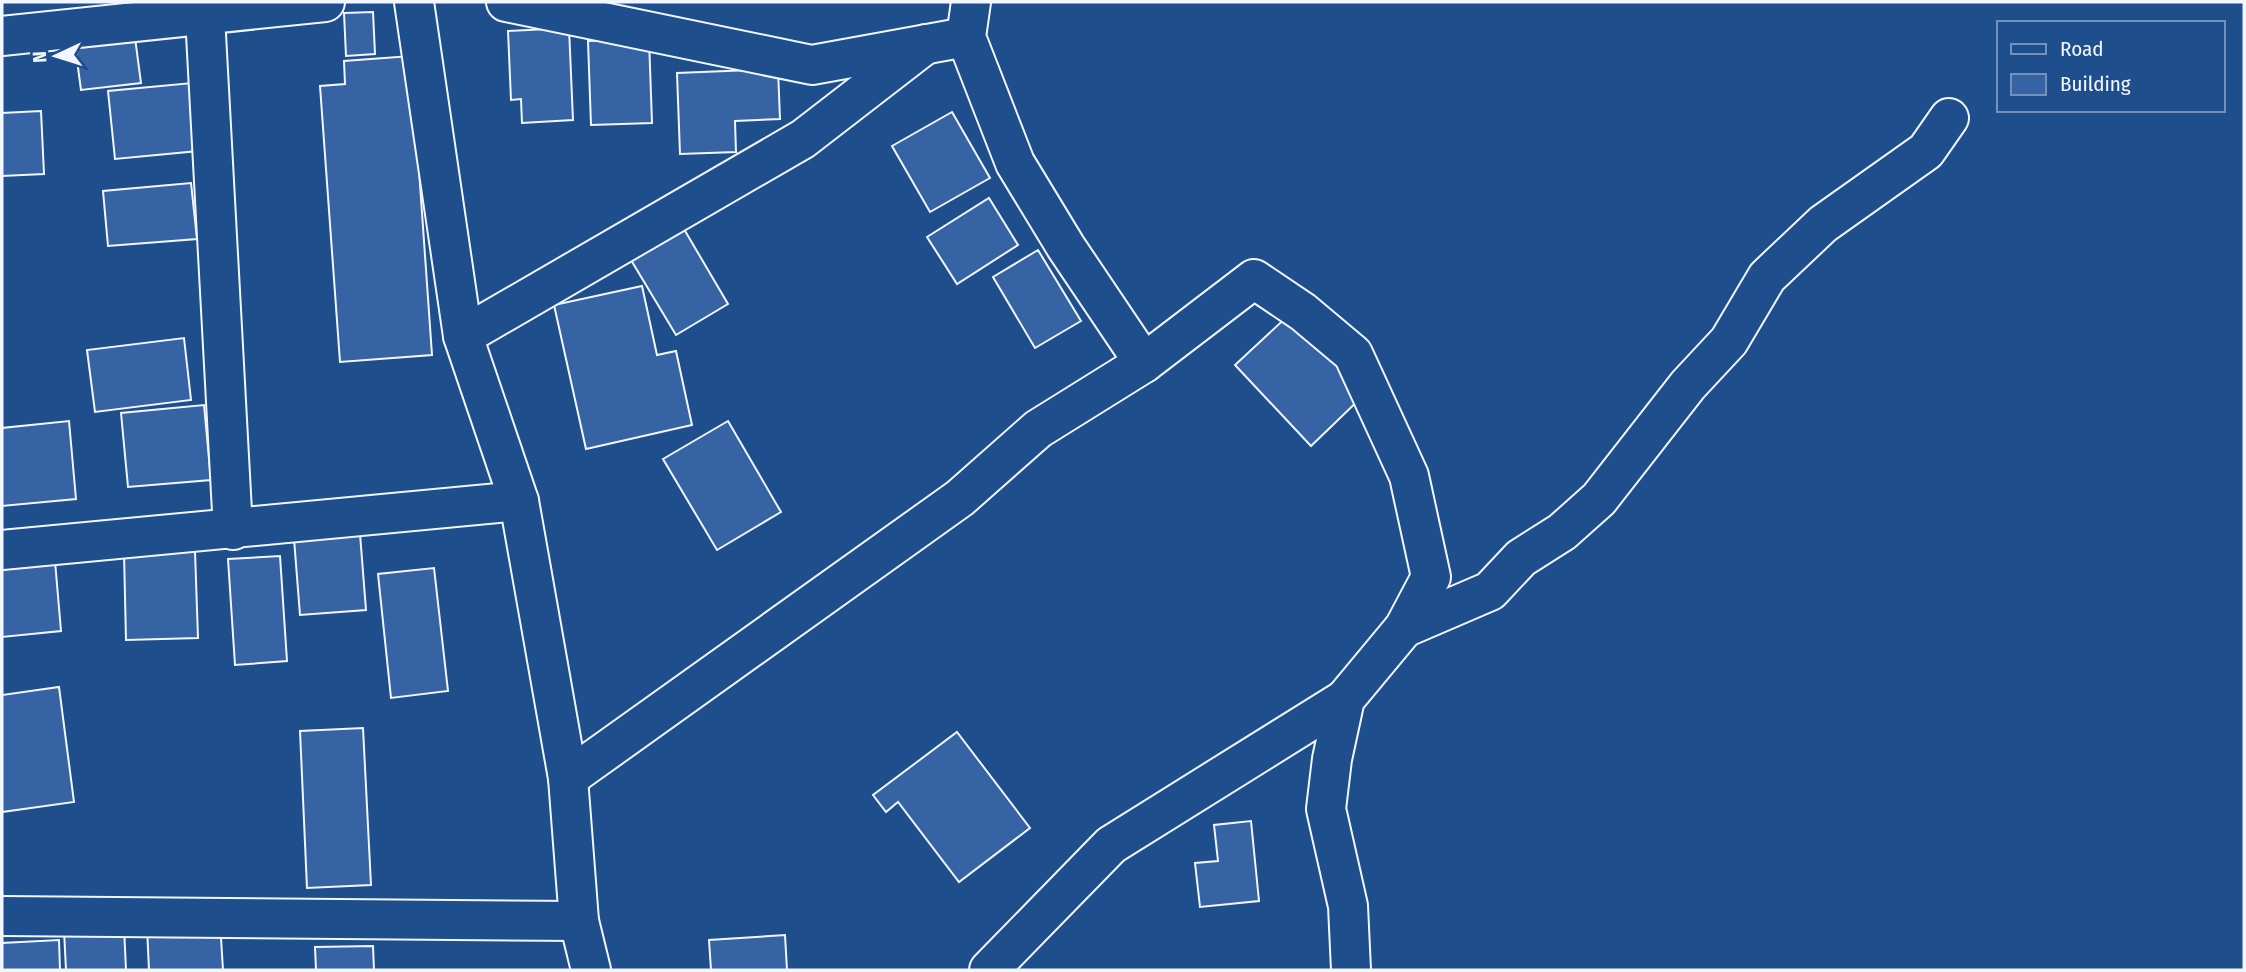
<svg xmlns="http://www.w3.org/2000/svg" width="2246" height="972" font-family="'Fira Sans Condensed',sans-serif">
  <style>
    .building { fill: #3563a3; stroke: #f2f6ff; stroke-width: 2 }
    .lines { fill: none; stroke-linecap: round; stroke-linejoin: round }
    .minor-casing { stroke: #f2f6ff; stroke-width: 42 }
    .minor { stroke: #1f4e8c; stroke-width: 38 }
  </style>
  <rect width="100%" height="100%" fill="#1f4e8c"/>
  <g class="building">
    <polygon points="373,12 375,54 346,56 344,13"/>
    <polygon points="569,28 573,120 522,123 521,99 511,100 508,31"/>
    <polygon points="134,30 141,83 81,90 74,38"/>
    <polygon points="649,39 652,123 591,125 588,41"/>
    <polygon points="411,56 432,355 340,362 320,86 345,84 344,61"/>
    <polygon points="778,69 780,119 735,121 736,152 680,154 677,73"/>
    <polygon points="192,83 198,151 115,159 108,91"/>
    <polygon points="41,111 44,174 2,176 2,113"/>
    <polygon points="952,112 990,178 930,212 892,146"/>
    <polygon points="191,183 197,239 108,246 103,191"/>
    <polygon points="989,198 1018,245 957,284 927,237"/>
    <polygon points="681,224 728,304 676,335 628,255"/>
    <polygon points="1038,250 1081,321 1035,348 993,277"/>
    <polygon points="642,286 657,355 676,351 692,425 586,449 554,305"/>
    <polygon points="1291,313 1366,393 1311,446 1235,365"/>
    <polygon points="184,338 191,400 95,412 87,350"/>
    <polygon points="204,405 211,480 128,487 121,413"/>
    <polygon points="69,421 76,499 2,506 2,428"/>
    <polygon points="728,421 781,512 717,550 663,459"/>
    <polygon points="359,521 366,610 300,615 293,526"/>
    <polygon points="195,551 198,638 126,640 124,553"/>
    <polygon points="280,556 287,661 235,665 228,559"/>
    <polygon points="55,561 61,631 2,637 2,566"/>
    <polygon points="434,568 448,691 391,698 378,574"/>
    <polygon points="59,687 74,802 2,812 2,695"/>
    <polygon points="363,728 371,885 307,888 300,731"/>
    <polygon points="957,732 1030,828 959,882 898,802 886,812 873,795"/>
    <polygon points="1251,821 1259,901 1200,907 1195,863 1218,861 1214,825"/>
    <polygon points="220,922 223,970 149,970 147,927"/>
    <polygon points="124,927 126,970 66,970 64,930"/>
    <polygon points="785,935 787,970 711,970 709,940"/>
    <polygon points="59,940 60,970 2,970 2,943"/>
    <polygon points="373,946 374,970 316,970 315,947"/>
  </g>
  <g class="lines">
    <g class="minor-casing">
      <g id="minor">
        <polyline points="414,2 463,336 519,501 568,778 579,921 591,970"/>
        <polyline points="506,2 812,65 966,37"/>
        <polyline points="971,2 966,37 1015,163 1066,247 1144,363"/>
        <polyline points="205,16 233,530"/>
        <polyline points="2,36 325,2"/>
        <polyline points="463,336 803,139 926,44"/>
        <polyline points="2,550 519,501"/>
        <polyline points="1404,628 1490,591 1521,558 1562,532 1599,499 1688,385 1729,341 1767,277 1823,224 1926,151 1949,118"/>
        <polyline points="568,778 960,498 1038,429 1144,363 1254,279 1303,312 1353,354 1409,476 1431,577 1404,628 1345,699 1332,759 1326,809 1348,906 1351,970"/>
        <polyline points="2,916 579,921"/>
        <polyline points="989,970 1111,845 1345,699"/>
      </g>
    </g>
    <use href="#minor" class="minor"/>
  </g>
  <rect width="2246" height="972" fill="none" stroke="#f2f6ff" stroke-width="7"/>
  <rect x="1997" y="21" width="228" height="91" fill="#1f4e8c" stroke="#7391ba" stroke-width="2"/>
  <rect x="2011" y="44" width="35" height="10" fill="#1f4e8c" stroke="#7391ba" stroke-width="2"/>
  <text x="2060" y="56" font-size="21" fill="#f2f6ff">Road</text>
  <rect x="2011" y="74" width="35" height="21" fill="#3563a3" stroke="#7391ba" stroke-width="2"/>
  <text x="2060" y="91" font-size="21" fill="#f2f6ff">Building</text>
  <g transform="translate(56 56) rotate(266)" stroke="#1f4e8c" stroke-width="5" paint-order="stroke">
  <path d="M0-5L12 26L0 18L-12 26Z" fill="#f2f6ff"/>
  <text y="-10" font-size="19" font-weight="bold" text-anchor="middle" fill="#f2f6ff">N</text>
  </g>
</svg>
